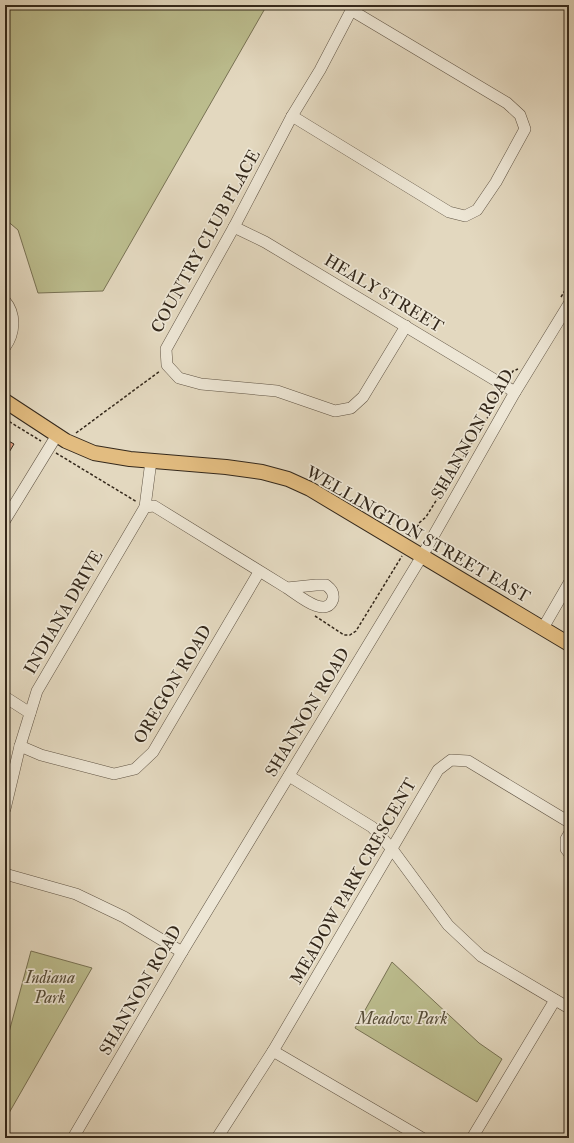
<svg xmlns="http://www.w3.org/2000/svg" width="574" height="1143" font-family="'IM FELL Double Pica',serif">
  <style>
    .green { fill: #bbbc8d; stroke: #787254 }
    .building { fill: #e4a487; stroke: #34281b }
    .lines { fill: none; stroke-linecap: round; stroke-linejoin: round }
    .minor-casing { stroke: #605444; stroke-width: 12 }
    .major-casing { stroke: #34281b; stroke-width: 16 }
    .path { stroke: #34281b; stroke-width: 1.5; stroke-dasharray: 3 2; stroke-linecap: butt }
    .minor { stroke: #ede6d5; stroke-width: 11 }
    .major { stroke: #e2bc80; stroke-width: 14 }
    .labels { text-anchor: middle; stroke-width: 3.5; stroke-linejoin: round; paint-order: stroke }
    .street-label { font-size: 17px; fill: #34281b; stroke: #ede6d5 }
    .park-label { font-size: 17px; font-style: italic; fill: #564d38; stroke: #ede6d5 }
  </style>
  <rect width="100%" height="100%" fill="#e3d8bf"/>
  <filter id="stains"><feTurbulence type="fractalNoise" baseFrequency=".005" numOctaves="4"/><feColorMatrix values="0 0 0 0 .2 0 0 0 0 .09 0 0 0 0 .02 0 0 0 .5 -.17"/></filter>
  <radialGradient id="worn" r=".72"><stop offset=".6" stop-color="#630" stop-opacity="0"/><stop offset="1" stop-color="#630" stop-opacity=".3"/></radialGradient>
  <g class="green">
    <polygon points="5,5 267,5 103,291 38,293 18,230 5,219"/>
    <polygon points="31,951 92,968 5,1120 5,1047"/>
    <polygon points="392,962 479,1043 502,1059 477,1102 355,1028"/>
  </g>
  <polygon class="building" points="5,439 14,444 5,459"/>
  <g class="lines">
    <g class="minor-casing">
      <g id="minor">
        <polyline points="354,5 320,70 292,116 234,227 166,349 167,365 179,378 201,384 277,391 335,411 351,408 363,397 406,326"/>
        <polyline points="292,116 449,212 465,216 477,210 496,182 525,129 520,115 507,103 351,10"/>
        <polyline points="234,227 265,242 515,392"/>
        <path d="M5,301C16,314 15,333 5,347"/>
        <path d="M145,507L154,506L287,588L316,585H326C331,589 334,592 333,599C326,620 297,594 287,588"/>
        <polyline points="5,520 57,435"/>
        <polyline points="543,628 569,583"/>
        <polyline points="5,697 30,713"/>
        <polyline points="20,746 41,755 114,774 135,769 153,752 259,572"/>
        <polyline points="289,776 372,827 392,849 448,925 481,956 569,1008"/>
        <polyline points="5,809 20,746 37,691 145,507 151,461"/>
        <polyline points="569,834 566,839 566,849 569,853"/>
        <polyline points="5,874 76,894 124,917 182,952"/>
        <polyline points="273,1051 422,1138"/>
        <polyline points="73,1138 182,952 422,556 515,392 569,304"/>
        <polyline points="217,1138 273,1051 438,770 451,760 468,761 569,822"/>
        <polyline points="472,1138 555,1000"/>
      </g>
    </g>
    <g class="major-casing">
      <polyline id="major" points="5,401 66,441 94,453 130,459 226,467 262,472 288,479 310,489 569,644"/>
    </g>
    <g class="path">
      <polyline points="561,297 569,284"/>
      <polyline points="509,377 513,371 518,369"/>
      <polyline points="5,419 41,441"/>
      <polyline points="76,433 160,371"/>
      <polyline points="56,453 137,502"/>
      <polyline points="414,537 419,523 426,517 491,412 492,404 498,394"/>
      <polyline points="315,616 344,635 350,635 356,631 402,556"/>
    </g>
    <use href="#minor" class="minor"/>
    <use href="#major" class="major"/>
  </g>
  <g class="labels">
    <g class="street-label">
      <text transform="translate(205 241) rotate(-61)" y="6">COUNTRY CLUB PLACE</text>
      <text transform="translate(384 293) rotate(31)" y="6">HEALY STREET</text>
      <text transform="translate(472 434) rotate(-60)" y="6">SHANNON ROAD</text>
      <text transform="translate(418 534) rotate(30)" y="6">WELLINGTON STREET EAST</text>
      <text transform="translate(63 612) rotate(-60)" y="6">INDIANA DRIVE</text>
      <text transform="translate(172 684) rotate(-59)" y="6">OREGON ROAD</text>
      <text transform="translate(307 712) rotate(-59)" y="6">SHANNON ROAD</text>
      <text transform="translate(353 881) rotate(-60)" y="6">MEADOW PARK CRESCENT</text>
      <text transform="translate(140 990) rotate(-60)" y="6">SHANNON ROAD</text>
    </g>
    <g class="park-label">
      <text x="50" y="983">Indiana<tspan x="50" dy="20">Park</tspan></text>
      <text x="402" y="1024">Meadow Park</text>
    </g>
  </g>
  <rect width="574" height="1143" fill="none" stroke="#e3d8bf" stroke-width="20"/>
  <rect x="6" y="6" width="562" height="1131" fill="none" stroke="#34281b" stroke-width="2"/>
  <rect x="10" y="10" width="554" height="1123" fill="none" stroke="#34281b"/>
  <rect width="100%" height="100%" filter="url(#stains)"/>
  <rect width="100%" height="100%" fill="url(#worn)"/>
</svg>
